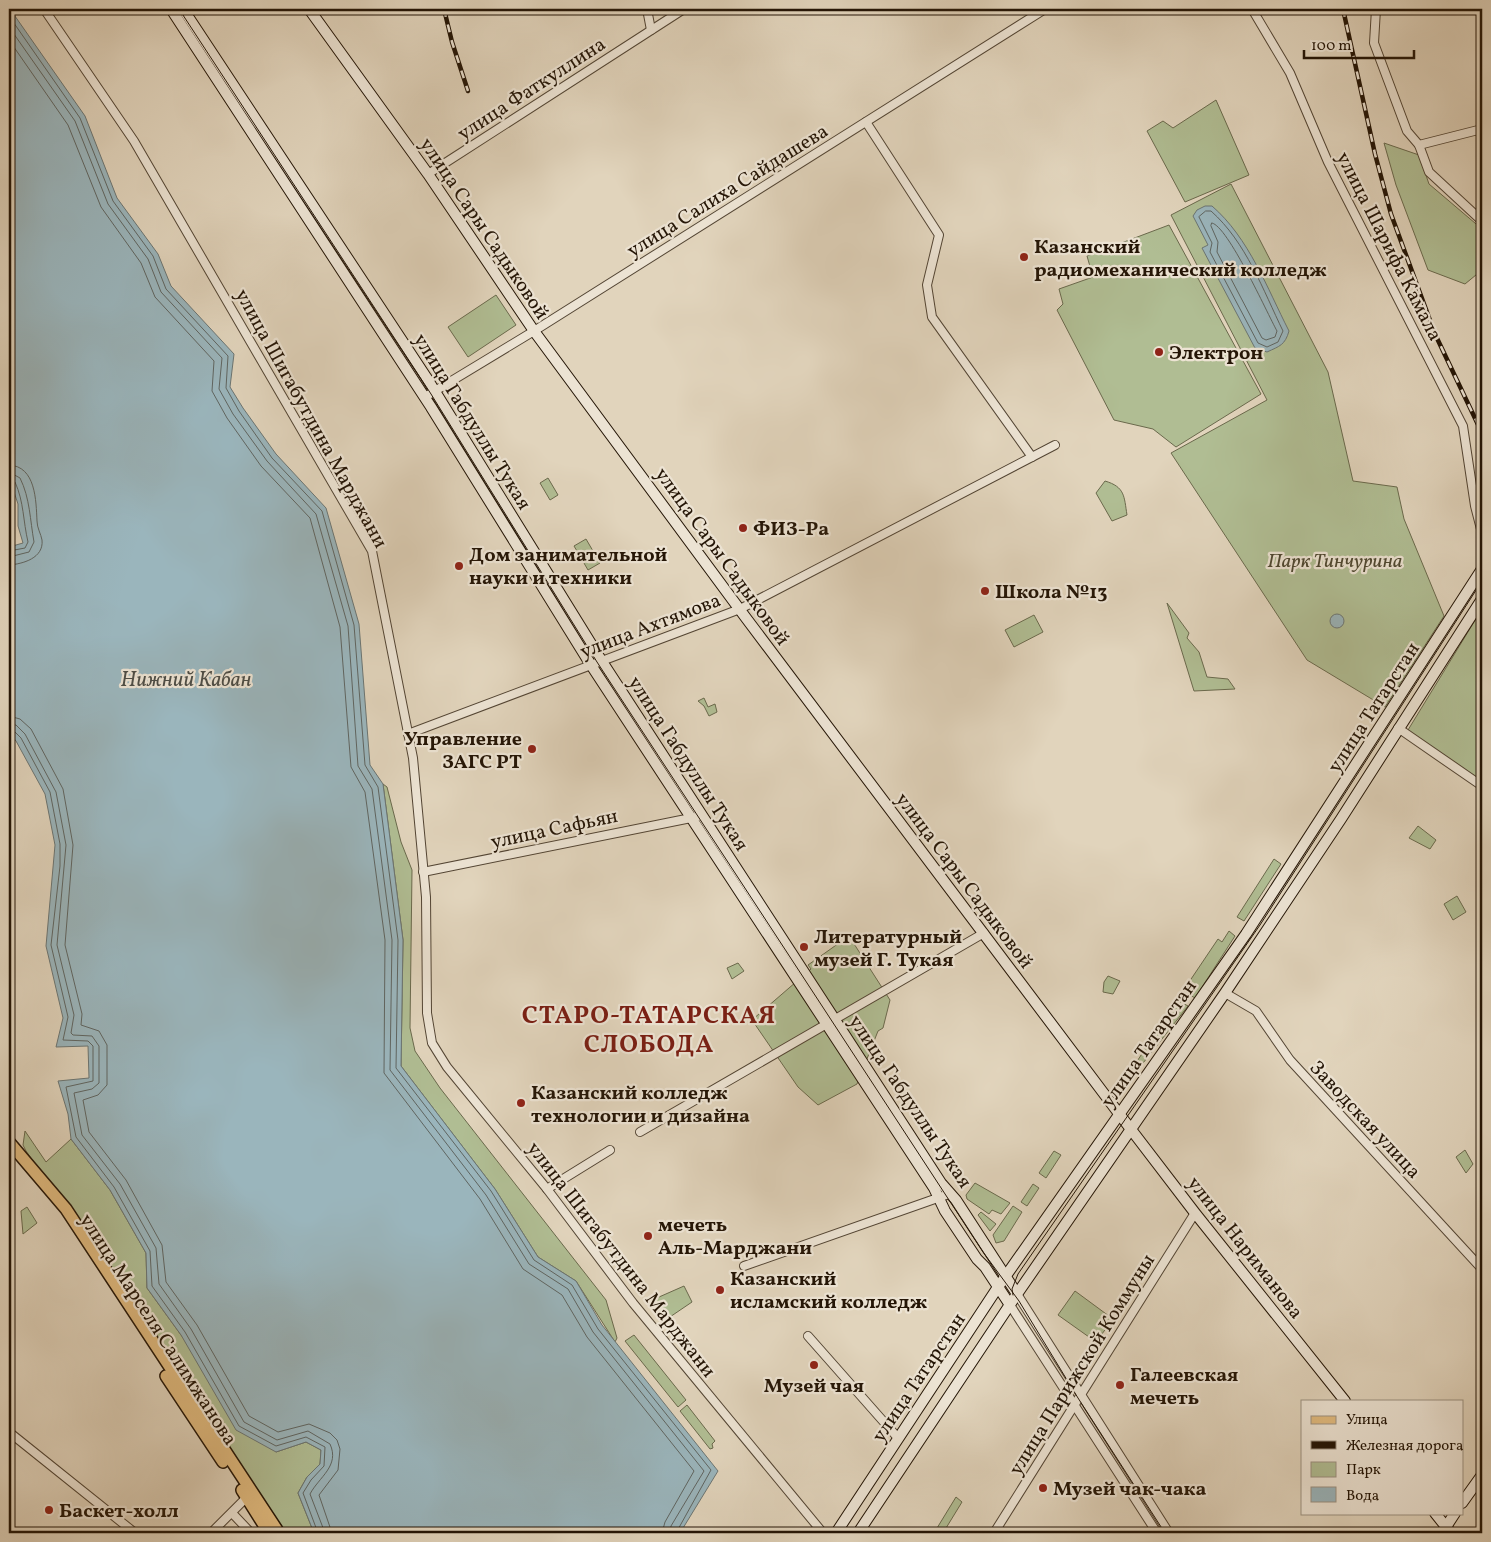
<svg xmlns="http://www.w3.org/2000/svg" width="1491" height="1542" font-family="Vollkorn,serif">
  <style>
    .green { fill: #b0bd93; stroke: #6a694c }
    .water { fill: #9ab5bc; stroke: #6b7573 }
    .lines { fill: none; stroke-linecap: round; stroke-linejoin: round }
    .shore { stroke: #5f6561; stroke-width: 1 }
    .street-casing { stroke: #534534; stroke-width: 10 }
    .secondary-casing { stroke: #241506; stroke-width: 12 }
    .primary-casing { stroke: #241506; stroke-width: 14 }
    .street { stroke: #ece3d3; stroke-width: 8 }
    .secondary { stroke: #ece3d3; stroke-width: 10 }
    .primary { stroke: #e0ba7e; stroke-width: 11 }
    .tram { stroke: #241506; stroke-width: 1 }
    .rail-casing { stroke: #241506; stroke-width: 4.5 }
    .rail { stroke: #ece3d3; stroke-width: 2.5; stroke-dasharray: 8; stroke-linecap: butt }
    .poi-dot { fill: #8f2418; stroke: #ece3d3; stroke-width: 2 }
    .labels { text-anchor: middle; stroke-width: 4.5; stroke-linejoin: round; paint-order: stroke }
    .street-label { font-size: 20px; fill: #241506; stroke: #ece3d3 }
    .poi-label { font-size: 20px; font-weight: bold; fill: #241506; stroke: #ece3d3; text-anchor: start }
    .park-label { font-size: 20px; font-style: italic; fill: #4e4730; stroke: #ece3d3 }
    .water-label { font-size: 21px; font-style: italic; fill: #4d4d46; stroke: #ece3d3 }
    .district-label { font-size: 25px; font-weight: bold; letter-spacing: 1px; fill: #7a1f14; stroke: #ece3d3 }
  </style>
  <rect width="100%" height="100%" fill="#e1d4bc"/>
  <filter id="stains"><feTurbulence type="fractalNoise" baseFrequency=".004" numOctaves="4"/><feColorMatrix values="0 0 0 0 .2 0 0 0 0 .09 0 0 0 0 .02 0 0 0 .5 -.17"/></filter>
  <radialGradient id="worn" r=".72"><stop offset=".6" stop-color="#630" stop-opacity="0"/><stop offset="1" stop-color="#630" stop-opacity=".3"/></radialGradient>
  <g class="green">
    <polygon points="1216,100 1249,175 1185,202 1147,131 1163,121 1173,128"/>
    <polygon points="1384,143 1419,155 1429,184 1482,229 1482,270 1465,284 1428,270 1396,185"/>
    <polygon points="1231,184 1328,372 1353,481 1397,487 1404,519 1444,616 1385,707 1307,660 1171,453 1267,400 1171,215"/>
    <polygon points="1169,225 1261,394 1176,447 1153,429 1114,420 1057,310 1063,304 1059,289 1093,277 1087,256"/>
    <polygon points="496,295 516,325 468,357 448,327"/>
    <polygon points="548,478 558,495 550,500 540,483"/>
    <path d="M1105,481C1125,487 1124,496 1127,515L1112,521L1096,493Z"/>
    <polygon points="586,539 600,563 588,570 574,546"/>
    <polygon points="1167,603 1189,633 1187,638 1199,652 1207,677 1228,679 1235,689 1194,691"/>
    <polygon points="1482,609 1482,781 1408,730"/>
    <polygon points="1034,615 1043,632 1014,647 1005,630"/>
    <polygon points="704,698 708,707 715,704 717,712 709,716 704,706 698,701"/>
    <polygon points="383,784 387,787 401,842 412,870 410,1028 415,1051 440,1088 606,1300 617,1338 615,1342 576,1281 538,1257 495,1189 401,1066 403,940"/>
    <polygon points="1418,826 1436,840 1430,849 1409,838"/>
    <polygon points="1274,859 1281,864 1244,921 1237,917"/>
    <polygon points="1457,896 1466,912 1453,920 1444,904"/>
    <polygon points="1229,931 1235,936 1195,998 1183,991 1218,939 1222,942"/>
    <polygon points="849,936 890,1000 883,1028 878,1031 857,1084 818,1105 798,1087 752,1020 811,969 808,965"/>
    <polygon points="738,963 744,971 732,979 727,968"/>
    <polygon points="1108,976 1120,981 1113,994 1103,992 1104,982"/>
    <polygon points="1177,1000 1188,1006 1136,1072 1132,1069"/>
    <polygon points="25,1131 46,1162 71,1139 110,1190 146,1253 147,1288 181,1335 276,1452 306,1442 321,1450 320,1464 307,1477 298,1493 314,1533 285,1533 265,1508 128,1294 26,1151 23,1145"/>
    <polygon points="1465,1150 1473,1164 1466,1173 1456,1157"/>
    <polygon points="1054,1151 1061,1155 1046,1178 1039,1173"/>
    <polygon points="975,1183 1010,1203 1001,1214 992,1210 989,1214 967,1199 966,1195"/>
    <polygon points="1033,1184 1039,1188 1027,1206 1021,1202"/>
    <polygon points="1013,1206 1022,1212 1004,1241 996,1243 993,1235"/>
    <polygon points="27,1207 37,1223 23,1234 21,1211"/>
    <polygon points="981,1212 996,1224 990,1231 978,1215"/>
    <polygon points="684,1286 692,1302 664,1321 650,1301"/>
    <polygon points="1075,1291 1113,1319 1096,1342 1058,1315"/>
    <polygon points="634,1335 686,1400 678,1407 625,1341"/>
    <polygon points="687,1405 715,1441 712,1444 713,1448 710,1449 680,1411"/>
    <polygon points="956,1497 962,1502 943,1533 934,1533"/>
  </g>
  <g class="water">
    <polygon points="10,9 85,116 117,198 158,254 171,286 234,354 230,387 243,408 276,454 326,508 359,624 370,765 383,784 403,940 401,1066 495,1189 538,1257 576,1281 602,1325 718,1471 680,1533 314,1533 298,1493 307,1477 320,1464 321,1450 306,1442 276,1452 236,1430 181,1335 147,1288 146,1253 110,1190 71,1139 68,1114 58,1081 89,1078 88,1046 56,1047 63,1018 46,946 55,845 45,794 16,741 9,733 9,547 23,543 18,526 18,504 11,483 9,465"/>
    <path d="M1205,206H1212C1249,238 1267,288 1289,331C1285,345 1280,346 1267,352L1255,348L1202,248L1208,245L1193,216L1197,210Z"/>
    <circle cx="1337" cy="621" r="7"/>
  </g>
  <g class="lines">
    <g class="shore">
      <polyline points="9,16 80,118 113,201 153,256 166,289 228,356 226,388 239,411 272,458 322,511 354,625 365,765 378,787 398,940 396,1068 491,1191 534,1260 572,1285 598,1329 711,1470 676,1533"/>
      <polyline points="9,27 75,121 108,204 148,259 161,292 222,358 219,389 233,414 267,461 316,514 348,626 358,766 372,789 392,940 390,1070 486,1195 529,1264 568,1289 593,1332 704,1471 671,1526 670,1533"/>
      <polyline points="9,40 68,125 101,207 141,263 155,297 214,361 212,391 227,418 261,466 310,518 340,627 351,767 365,792 385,940 384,1073 480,1199 523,1269 562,1295 587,1337 694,1471 665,1522 662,1533"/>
      <path d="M1206,211H1211C1246,242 1263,290 1283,331L1278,342L1267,347L1258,343L1210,252L1212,243L1199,217Z"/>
      <path d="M1212,223C1228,226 1267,313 1277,331L1275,337L1266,340L1262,338L1217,252L1218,242L1211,226Z"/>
      <path d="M9,465C36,466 36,501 37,521C37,528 41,534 42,540C44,558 23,564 9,565"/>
      <path d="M9,472L20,478C30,498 30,520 34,542L29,552L9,557"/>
      <path d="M9,479L15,482C24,502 23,521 28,542L25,548L9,551"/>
      <polyline points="9,716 20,719 31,729 63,789 73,845 65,945 82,1014 81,1025 99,1031 107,1045 107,1085 98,1095 83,1100 89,1132 126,1180 162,1245 166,1282 197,1325 249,1416 278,1432 309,1424 330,1433 337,1440 340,1449 338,1470 319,1495 332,1533"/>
      <path d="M9,724L16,725L25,734L56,792L66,845L57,945L74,1015L71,1033L73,1035L92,1036L99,1046V1083L92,1089L74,1093L82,1135L120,1184L156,1248L159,1284L191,1329L244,1422L277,1440L308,1431L330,1444C340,1466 319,1477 310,1494L325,1533"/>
      <polyline points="9,730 14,731 21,738 50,792 60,844 60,866 51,945 68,1017 63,1040 88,1041 93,1046 93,1081 66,1087 76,1137 114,1187 150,1251 152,1286 185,1332 239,1426 276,1446 306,1437 325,1447 324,1466 311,1480 303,1493 318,1533"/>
    </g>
    <g class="street-casing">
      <g id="street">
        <polyline points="44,9 134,141 372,551 413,758 426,897 427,1013 432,1043 447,1067 547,1189 633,1303 823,1533"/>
        <polyline points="647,9 651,30"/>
        <polyline points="1252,9 1290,73 1328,162 1463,426 1475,506 1482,533"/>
        <polyline points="1376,9 1374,43 1407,131 1419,145 1429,172 1482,221"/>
        <polyline points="866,122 939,235 927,285 932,317 1032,457"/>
        <polyline points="1419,145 1482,129"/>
        <polyline points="428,174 684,9"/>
        <polyline points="425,397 534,331 1045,9"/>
        <polyline points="1398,728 1482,786"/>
        <polyline points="408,734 740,609 1055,445"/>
        <polyline points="423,872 696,817"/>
        <polyline points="1225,993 1256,1011 1290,1060 1482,1269"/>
        <polyline points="640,1132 984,933"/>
        <polyline points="547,1189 610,1150"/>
        <polyline points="744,1266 949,1194"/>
        <polyline points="1017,1294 1169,1533"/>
        <polyline points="1010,1305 1157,1533"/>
        <polyline points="808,1336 898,1438"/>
        <polyline points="9,1432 135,1533"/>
        <polyline points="232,1513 251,1533"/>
        <polyline points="211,1533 246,1498"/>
        <polyline points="994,1533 1195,1213"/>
      </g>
    </g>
    <g class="secondary-casing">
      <g id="secondary">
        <polyline points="171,9 431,407 591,665 934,1188 945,1211 977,1259 985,1267 1010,1305"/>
        <polyline points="183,9 426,377 601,660 941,1183 956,1200 1017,1294"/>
        <polyline points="309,9 428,174 534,331 746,618 1120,1115 1195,1213 1345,1401"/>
        <polyline points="1462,1503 1482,1475"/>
        <polyline points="1435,1513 1451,1533"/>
        <polyline points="836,1533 998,1287 1246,934 1482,569"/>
        <polyline points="858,1533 1015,1297 1225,993 1341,819 1482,599"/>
        <polyline points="1442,1533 1455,1513"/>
      </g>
    </g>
    <g class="primary-casing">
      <g id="primary">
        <polyline points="9,1142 66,1209 279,1533"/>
        <polyline points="166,1376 223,1462"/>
        <polyline points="242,1490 269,1533"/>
      </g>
    </g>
    <use href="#street" class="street"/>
    <use href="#secondary" class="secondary"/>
    <use href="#primary" class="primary"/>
    <g class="tram">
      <polyline points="179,9 431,394 597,662 983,1252 1019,1301 1078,1398 1165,1533"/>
      <polyline points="1013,1295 1012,1289 1018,1274 1260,925 1482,581"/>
    </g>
    <g class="rail-casing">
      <g id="rail">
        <polyline points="444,9 452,42 468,91"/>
        <polyline points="1343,9 1375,154 1391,214 1435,334 1482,433"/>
      </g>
    </g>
    <use href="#rail" class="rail"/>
  </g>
  <g class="poi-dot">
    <circle cx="1024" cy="257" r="5"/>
    <circle cx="1159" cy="352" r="5"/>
    <circle cx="743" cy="528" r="5"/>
    <circle cx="459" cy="566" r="5"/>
    <circle cx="985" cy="591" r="5"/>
    <circle cx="532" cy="749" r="5"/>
    <circle cx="804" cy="947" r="5"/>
    <circle cx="521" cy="1103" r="5"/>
    <circle cx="648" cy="1236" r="5"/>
    <circle cx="720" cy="1290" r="5"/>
    <circle cx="814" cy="1365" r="5"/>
    <circle cx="1120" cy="1385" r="5"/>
    <circle cx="1043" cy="1488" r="5"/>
    <circle cx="49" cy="1510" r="5"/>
  </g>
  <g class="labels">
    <g class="street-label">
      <text transform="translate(531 88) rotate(-33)" y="7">улица Фаткуллина</text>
      <text transform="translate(727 190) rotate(-32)" y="7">улица Салиха Сайдашева</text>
      <text transform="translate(485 228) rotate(56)" y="7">улица Сары Садыковой</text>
      <text transform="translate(1390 246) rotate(63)" y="7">улица Шарифа Камала</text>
      <text transform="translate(312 418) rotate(61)" y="7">улица Шигабутдина Марджани</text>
      <text transform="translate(473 421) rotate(58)" y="7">улица Габдуллы Тукая</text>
      <text transform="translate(723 556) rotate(54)" y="7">улица Сары Садыковой</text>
      <text transform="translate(650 625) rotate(-21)" y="7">улица Ахтямова</text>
      <text transform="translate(1373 707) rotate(-57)" y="7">улица Татарстан</text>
      <text transform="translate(689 763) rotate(57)" y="7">улица Габдуллы Тукая</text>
      <text transform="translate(554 828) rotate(-12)" y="7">улица Сафьян</text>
      <text transform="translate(965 880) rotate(53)" y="7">улица Сары Садыковой</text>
      <text transform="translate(1148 1043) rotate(-55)" y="7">улица Татарстан</text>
      <text transform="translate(911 1101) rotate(56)" y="7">улица Габдуллы Тукая</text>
      <text transform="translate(1366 1119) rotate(47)" y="7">Заводская улица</text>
      <text transform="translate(1246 1247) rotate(52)" y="7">улица Нариманова</text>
      <text transform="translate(622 1259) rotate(52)" y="7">улица Шигабутдина Марджани</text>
      <text transform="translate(159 1329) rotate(57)" y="7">улица Марселя Салимжанова</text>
      <text transform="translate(1081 1364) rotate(-58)" y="7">улица Парижской Коммуны</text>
      <text transform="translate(918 1377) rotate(-56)" y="7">улица Татарстан</text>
    </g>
    <g class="poi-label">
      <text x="1034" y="253">Казанский<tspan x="1034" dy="23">радиомеханический колледж</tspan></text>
      <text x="1169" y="359">Электрон</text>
      <text x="753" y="535">ФИЗ-Ра</text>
      <text x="469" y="561">Дом занимательной<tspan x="469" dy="23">науки и техники</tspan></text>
      <text x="995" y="598">Школа №13</text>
      <text x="522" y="745" text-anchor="end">Управление<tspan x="522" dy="23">ЗАГС РТ</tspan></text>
      <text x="814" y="943">Литературный<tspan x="814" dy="23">музей Г. Тукая</tspan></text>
      <text x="531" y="1099">Казанский колледж<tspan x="531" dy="23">технологии и дизайна</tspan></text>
      <text x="658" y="1231">мечеть<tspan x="658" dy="23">Аль-Марджани</tspan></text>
      <text x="730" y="1285">Казанский<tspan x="730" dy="23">исламский колледж</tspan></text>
      <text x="1130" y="1381">Галеевская<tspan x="1130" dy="23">мечеть</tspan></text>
      <text x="814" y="1392" text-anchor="middle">Музей чая</text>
      <text x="1053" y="1495">Музей чак-чака</text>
      <text x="59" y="1517">Баскет-холл</text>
    </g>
    <g class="park-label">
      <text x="1335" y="567">Парк Тинчурина</text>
    </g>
    <g class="water-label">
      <text x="186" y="686">Нижний Кабан</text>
    </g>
    <g class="district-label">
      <text x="649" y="1023">СТАРО-ТАТАРСКАЯ<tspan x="649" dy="29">СЛОБОДА</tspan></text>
    </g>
  </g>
  <rect width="1491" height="1542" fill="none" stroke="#e1d4bc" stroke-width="30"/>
  <rect x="10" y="10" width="1471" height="1522" fill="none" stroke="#241506" stroke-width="2.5"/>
  <rect x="15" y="15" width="1461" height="1512" fill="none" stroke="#241506"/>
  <rect x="1301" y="1400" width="162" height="115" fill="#ece3d3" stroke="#9c9181"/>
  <rect x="1311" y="1416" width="25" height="8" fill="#e0ba7e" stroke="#9c9181"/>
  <text x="1346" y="1424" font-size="15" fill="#241506">Улица</text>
  <rect x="1311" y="1441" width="25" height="8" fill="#241506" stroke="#9c9181"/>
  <text x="1346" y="1450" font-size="15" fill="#241506">Железная дорога</text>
  <rect x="1311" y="1462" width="25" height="15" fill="#b0bd93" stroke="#9c9181"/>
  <text x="1346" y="1474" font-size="15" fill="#241506">Парк</text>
  <rect x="1311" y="1487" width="25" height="15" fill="#9ab5bc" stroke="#9c9181"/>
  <text x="1346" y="1500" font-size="15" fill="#241506">Вода</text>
  <path d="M1304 50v8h110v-8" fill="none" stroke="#241506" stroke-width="2.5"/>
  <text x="1311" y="50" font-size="15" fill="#241506" stroke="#ece3d3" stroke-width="4" paint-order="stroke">100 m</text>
  <rect width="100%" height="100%" filter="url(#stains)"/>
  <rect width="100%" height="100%" fill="url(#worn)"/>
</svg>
